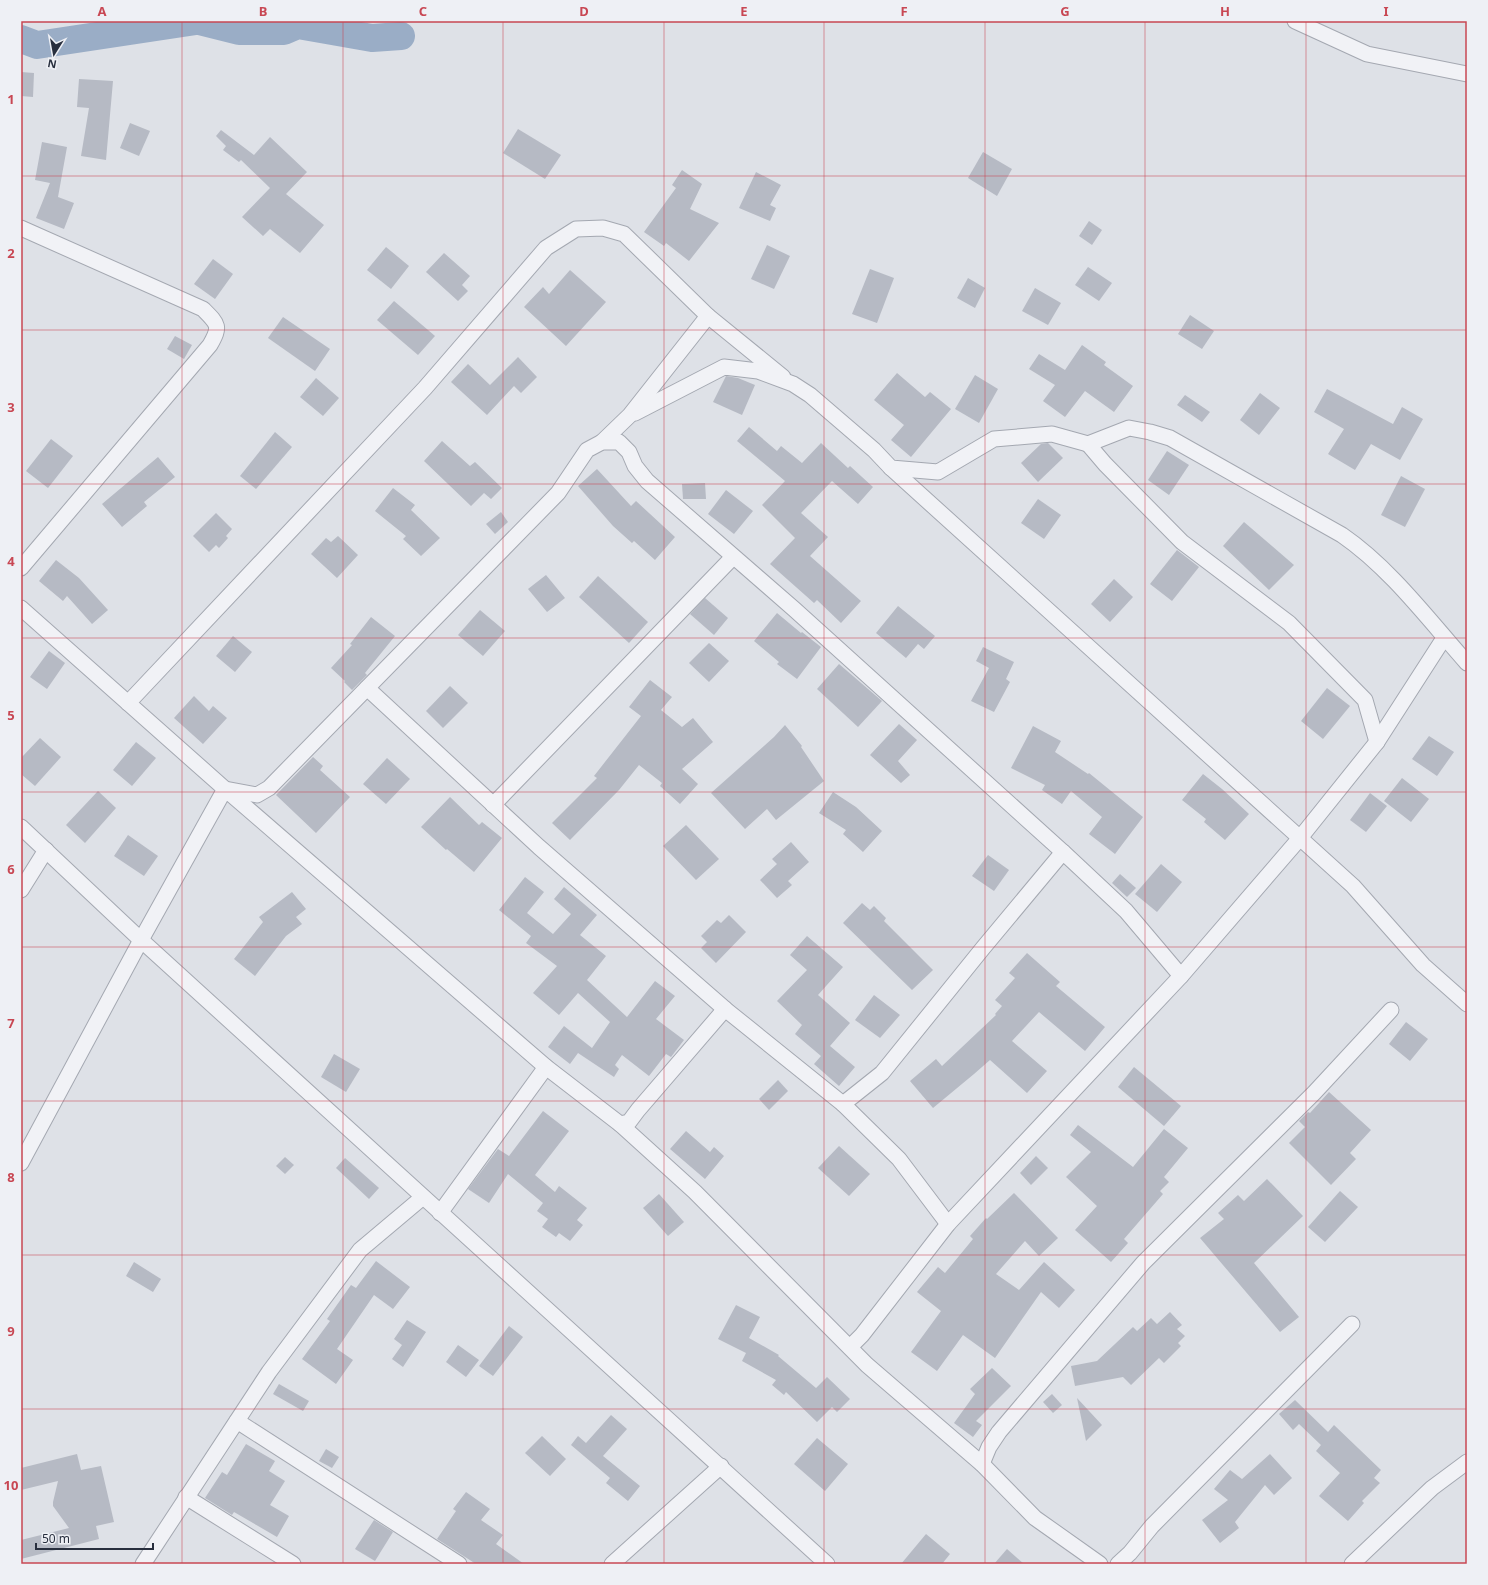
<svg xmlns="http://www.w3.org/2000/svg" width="1488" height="1585" font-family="'Noto Sans',sans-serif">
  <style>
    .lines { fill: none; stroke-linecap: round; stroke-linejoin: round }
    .river { stroke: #9aadc6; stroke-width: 28 }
    .building { fill: #b6bac4 }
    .minor-casing { stroke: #a4a8b1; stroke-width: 17 }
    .minor { stroke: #f1f2f6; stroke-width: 15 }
    .grid { fill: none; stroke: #c84753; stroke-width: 1; stroke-opacity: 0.55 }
    .neatline { fill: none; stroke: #c84753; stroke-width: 1.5 }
    .grid-label { font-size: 13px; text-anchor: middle; font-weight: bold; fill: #c84753 }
  </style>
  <rect width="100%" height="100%" fill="#dee1e7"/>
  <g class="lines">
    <g class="river">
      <polyline points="199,21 239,31 284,31 298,25 372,38 401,36"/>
      <polyline points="21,39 37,45 196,21"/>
    </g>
  </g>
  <g class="building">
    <polygon points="21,72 34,73 33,97 21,96"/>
    <polygon points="79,79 113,81 106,160 81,156 89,108 77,107"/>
    <polygon points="130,123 150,131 139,156 120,148"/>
    <polygon points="518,129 561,155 545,179 503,153"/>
    <polygon points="221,130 254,155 270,137 307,172 286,194 324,225 300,253 270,229 263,236 242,217 270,188 241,160 239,162 223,150 226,146 216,136"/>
    <polygon points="42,142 67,147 58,197 74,203 64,229 36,218 50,183 35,180"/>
    <polygon points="983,152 1012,169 997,196 968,178"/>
    <polygon points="682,170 702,184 690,209 719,223 689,261 666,243 664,246 644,232 676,188 672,185"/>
    <polygon points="756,172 781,185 770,205 776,208 770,221 739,208"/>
    <polygon points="1089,221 1102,230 1092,245 1079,236"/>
    <polygon points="767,245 790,256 774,289 751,279"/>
    <polygon points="386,247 409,266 391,289 367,270"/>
    <polygon points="444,253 470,276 462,285 468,291 458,301 426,272"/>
    <polygon points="213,259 233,274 215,299 194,284"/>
    <polygon points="1088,267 1112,283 1099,301 1075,285"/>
    <polygon points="870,269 894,278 877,323 852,314"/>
    <polygon points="570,270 606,302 566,346 524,307 543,287 549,294"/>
    <polygon points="968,278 985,288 975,308 957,298"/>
    <polygon points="1035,288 1061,303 1048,325 1022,311"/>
    <polygon points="394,301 435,336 418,355 377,320"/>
    <polygon points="1190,315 1214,331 1202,349 1178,334"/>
    <polygon points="283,317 330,349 315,371 268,338"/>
    <polygon points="175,336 192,345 184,359 167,349"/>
    <polygon points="1082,345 1106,362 1104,365 1133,386 1114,412 1085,391 1065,417 1043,401 1055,385 1029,369 1039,354 1065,370"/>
    <polygon points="518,357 537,377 521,393 514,386 487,415 451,382 468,364 490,385"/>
    <polygon points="897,373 925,397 930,392 951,409 911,457 891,440 904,425 874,400"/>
    <polygon points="975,375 998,389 979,423 955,409"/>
    <polygon points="726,376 738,378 755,385 742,415 713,402"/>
    <polygon points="316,378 339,398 323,416 300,397"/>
    <polygon points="1327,389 1393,424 1402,407 1423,419 1400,460 1371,444 1355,470 1328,454 1344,429 1314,412"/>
    <polygon points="1260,393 1280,408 1259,435 1240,420"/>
    <polygon points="1185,395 1210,412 1202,422 1177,405"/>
    <polygon points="749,427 777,451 781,446 802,463 821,443 848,468 850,466 873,487 858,504 832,481 801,513 828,537 810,556 861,601 841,623 817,600 814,603 770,564 795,538 762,505 785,481 737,441"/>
    <polygon points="275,432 292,447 256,489 240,476"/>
    <polygon points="51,439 73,456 48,488 26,471"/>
    <polygon points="442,441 470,466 475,462 502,488 491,499 484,493 471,506 424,461"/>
    <polygon points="1048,443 1063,458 1038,482 1021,463 1041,444"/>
    <polygon points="1167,451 1189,465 1169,495 1148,480"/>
    <polygon points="158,457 175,477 144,502 147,506 122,527 102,504"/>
    <polygon points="597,469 631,506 636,501 675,537 655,560 634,541 632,543 613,526 578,486"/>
    <polygon points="1401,476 1425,489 1405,527 1381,515"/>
    <polygon points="705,483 706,499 683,499 682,484"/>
    <polygon points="393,488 415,505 411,510 440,538 421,556 403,539 406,536 375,511"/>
    <polygon points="726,490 753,511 734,534 708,514"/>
    <polygon points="1038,499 1061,515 1044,539 1021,523"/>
    <polygon points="501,512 508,522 495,534 486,524"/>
    <polygon points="216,513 232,529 226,536 228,538 219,548 216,545 209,552 193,536"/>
    <polygon points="1244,522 1294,565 1269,590 1223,546"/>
    <polygon points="338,536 358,555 337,578 311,554 326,538 331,542"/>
    <polygon points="1177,550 1199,567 1172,601 1150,584"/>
    <polygon points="56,560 79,578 108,610 92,624 67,596 63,601 39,581"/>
    <polygon points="546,575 565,598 547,612 528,589"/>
    <polygon points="598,576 648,622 629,643 579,597"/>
    <polygon points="1114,579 1133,597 1110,622 1091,604"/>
    <polygon points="705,598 728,618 714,635 690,614"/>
    <polygon points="898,606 935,636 924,649 918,644 906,658 876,633"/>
    <polygon points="480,610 505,631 483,656 458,635"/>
    <polygon points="777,613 801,633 802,632 821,647 797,679 777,664 779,662 754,641"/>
    <polygon points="371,617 395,636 365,673 367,675 352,690 344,682 345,681 331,668 352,645 350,644"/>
    <polygon points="233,636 252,652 235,672 216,656"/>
    <polygon points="709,643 729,661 709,682 689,663"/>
    <polygon points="983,647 1014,662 1006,679 1010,682 994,712 971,701 989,668 976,661"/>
    <polygon points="49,651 65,663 47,689 30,677"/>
    <polygon points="839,664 882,701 858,727 817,689"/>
    <polygon points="650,680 672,697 661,710 682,727 693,718 713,742 682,769 698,784 680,804 660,786 662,783 639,765 619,790 570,840 552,823 597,778 594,776 641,716 629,707"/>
    <polygon points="450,686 468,703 443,728 426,711"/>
    <polygon points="1327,688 1350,706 1323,739 1301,721"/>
    <polygon points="194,696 209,711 213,706 227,718 203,744 174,718"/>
    <polygon points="899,724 917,740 898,761 910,775 901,783 870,755"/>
    <polygon points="785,725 802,746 801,747 824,781 776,820 767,809 745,829 711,793 774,737"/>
    <polygon points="1033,726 1061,741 1055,752 1088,774 1089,773 1143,817 1115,854 1089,834 1102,817 1071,791 1062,804 1042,790 1045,785 1011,768"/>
    <polygon points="1429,736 1454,752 1437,776 1412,759"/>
    <polygon points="40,738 61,757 35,786 21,774 21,758"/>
    <polygon points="136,742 156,758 132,786 113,770"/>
    <polygon points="313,757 323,766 320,770 350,797 316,833 276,795"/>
    <polygon points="387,758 410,779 386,804 363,784"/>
    <polygon points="1203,774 1222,789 1249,814 1225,840 1204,822 1206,819 1182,800"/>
    <polygon points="1402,778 1429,799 1411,822 1384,801"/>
    <polygon points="98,791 116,808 85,843 66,825"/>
    <polygon points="833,792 856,807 882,831 863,852 843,834 846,830 819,813"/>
    <polygon points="1370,793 1387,806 1366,832 1350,820"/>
    <polygon points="450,797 479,825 482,822 502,838 474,872 447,849 446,850 421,827"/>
    <polygon points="686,825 719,859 696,880 663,846"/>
    <polygon points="128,835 158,856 144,876 114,856"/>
    <polygon points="791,842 809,862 788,881 792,885 777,898 760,880 777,864 772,859"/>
    <polygon points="988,855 1009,870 994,891 972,876"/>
    <polygon points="1161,864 1182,882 1157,912 1135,894"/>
    <polygon points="1120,874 1136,888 1127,897 1112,883"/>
    <polygon points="525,877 544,892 527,913 553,934 571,914 554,899 564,887 597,915 580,935 606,956 587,980 627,1017 655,981 675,996 656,1019 684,1040 671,1057 666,1054 649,1076 622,1055 615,1065 619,1069 614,1077 578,1053 570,1064 548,1047 564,1026 592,1048 610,1022 578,993 559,1015 533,993 557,966 526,943 531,936 499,910"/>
    <polygon points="292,892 306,909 296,917 302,924 286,936 255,976 234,959 263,922 259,917"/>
    <polygon points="862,903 870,910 874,906 886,918 884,921 933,970 912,990 843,923"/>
    <polygon points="729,915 746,932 716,963 701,948 707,942 701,936 717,920 721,923"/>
    <polygon points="807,936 843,967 818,995 850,1023 830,1046 855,1067 839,1086 814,1064 821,1056 795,1034 802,1025 777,1001 807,970 790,955"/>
    <polygon points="1027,953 1060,982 1056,986 1105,1027 1085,1051 1039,1012 1012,1041 1047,1071 1027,1093 990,1060 974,1074 933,1108 910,1081 936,1059 942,1066 996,1015 995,1014 1002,1006 995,1000 1015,978 1009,973"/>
    <polygon points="874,995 900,1015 880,1038 855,1020"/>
    <polygon points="1406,1022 1428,1039 1410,1061 1389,1044"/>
    <polygon points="334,1054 360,1069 346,1092 321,1077"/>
    <polygon points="1134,1067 1181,1106 1164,1126 1118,1087"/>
    <polygon points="778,1080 788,1091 769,1110 759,1099"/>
    <polygon points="1329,1092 1371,1130 1350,1153 1356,1159 1331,1185 1289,1143 1305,1127 1299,1121 1308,1112 1310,1113"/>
    <polygon points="543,1111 569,1131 535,1175 555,1192 559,1186 587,1208 577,1220 583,1225 570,1241 559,1233 556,1237 542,1227 548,1219 537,1211 543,1203 508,1174 489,1203 468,1189 498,1149 509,1156"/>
    <polygon points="1078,1125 1133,1167 1164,1129 1188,1148 1164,1177 1169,1182 1160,1191 1163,1194 1124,1239 1128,1243 1111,1262 1075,1230 1097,1206 1066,1177 1091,1152 1070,1135"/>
    <polygon points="686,1131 710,1152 714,1147 724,1156 705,1179 670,1149"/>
    <polygon points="839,1146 870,1174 849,1196 818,1168"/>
    <polygon points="1036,1156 1048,1168 1031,1185 1020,1173"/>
    <polygon points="285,1157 294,1165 285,1174 276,1166"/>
    <polygon points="345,1158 379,1188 369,1199 336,1168"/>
    <polygon points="1267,1179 1303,1216 1254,1263 1299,1317 1280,1332 1200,1238 1224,1219 1218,1213 1238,1195 1244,1201"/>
    <polygon points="1340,1191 1358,1207 1325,1242 1308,1227"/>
    <polygon points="1014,1193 1058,1238 1039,1256 1025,1241 996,1274 1019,1290 1044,1262 1075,1290 1059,1308 1041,1292 995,1358 963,1335 937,1371 911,1352 941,1311 917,1292 938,1267 945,1273 973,1239 970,1236 986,1218 987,1219"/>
    <polygon points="659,1194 684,1222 668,1236 643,1208"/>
    <polygon points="376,1261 410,1287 393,1309 374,1295 337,1349 353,1360 336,1384 302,1359 330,1321 327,1319 351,1285 356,1288"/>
    <polygon points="134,1262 161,1279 153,1292 126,1276"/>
    <polygon points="736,1305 760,1317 749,1338 779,1355 778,1356 816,1388 827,1377 850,1399 837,1412 832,1407 817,1422 786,1392 784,1395 772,1385 776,1380 742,1361 746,1353 718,1339"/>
    <polygon points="1170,1312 1182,1325 1177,1329 1185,1336 1178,1343 1181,1346 1164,1363 1159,1358 1131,1385 1123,1377 1075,1386 1071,1366 1097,1361 1133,1327 1137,1331 1151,1318 1157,1324"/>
    <polygon points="407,1320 426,1332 403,1367 392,1359 402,1345 394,1339"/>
    <polygon points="509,1326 523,1337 493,1376 479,1366"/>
    <polygon points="458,1345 479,1360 466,1377 446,1362"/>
    <polygon points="992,1368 1011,1386 976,1421 982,1425 973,1437 954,1423 975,1394 970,1389"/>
    <polygon points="279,1384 309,1401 303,1411 273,1394"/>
    <polygon points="1052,1394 1062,1405 1053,1413 1043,1402"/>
    <polygon points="1077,1398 1102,1425 1086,1441"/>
    <polygon points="1295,1400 1328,1432 1334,1425 1381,1470 1374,1478 1380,1483 1362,1501 1364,1503 1348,1521 1319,1496 1340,1473 1316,1451 1321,1445 1299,1424 1293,1430 1279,1414"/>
    <polygon points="611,1415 627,1429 603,1456 640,1486 628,1501 606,1483 610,1478 571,1445 578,1436 586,1443"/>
    <polygon points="542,1436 566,1459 550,1476 525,1453"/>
    <polygon points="817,1438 848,1464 825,1491 794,1464"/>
    <polygon points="246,1444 275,1461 269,1471 285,1481 270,1505 289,1516 277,1537 234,1512 232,1515 205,1498 222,1472 227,1475"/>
    <polygon points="326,1449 339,1457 332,1468 319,1461"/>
    <polygon points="77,1454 81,1470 101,1466 114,1522 96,1526 99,1539 21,1559 21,1540 69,1528 53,1506 53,1502 58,1481 21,1490 21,1468"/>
    <polygon points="1270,1454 1292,1478 1274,1495 1265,1485 1235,1522 1239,1528 1220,1543 1202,1520 1228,1500 1214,1489 1230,1470 1242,1479"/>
    <polygon points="466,1492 490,1509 481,1520 503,1535 496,1544 524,1564 476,1564 437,1539 456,1511 453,1509"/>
    <polygon points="374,1520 393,1532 375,1561 355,1549"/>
    <polygon points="926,1534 950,1554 942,1564 901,1564"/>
    <polygon points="1007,1549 1024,1564 994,1564"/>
  </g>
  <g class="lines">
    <g class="minor-casing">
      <g id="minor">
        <polyline points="1295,21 1367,54 1467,74"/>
        <path d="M21,228L203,309C218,324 221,326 210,345L21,568"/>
        <polyline points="708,316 783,377"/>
        <path d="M635,413L724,367L758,371L793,384L810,395L874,450L891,468L938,472L994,439L1052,434L1088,444L1129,428L1150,432L1170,438L1342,535C1390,568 1428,619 1467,663"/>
        <polyline points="1088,444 1105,464 1182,542 1289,623 1365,700 1377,742"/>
        <polyline points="891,468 1353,886 1423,965 1467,1004"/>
        <polyline points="21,608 225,789 257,795 269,788 558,493 587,450 602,442 619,442 629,452 635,466 647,481 794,609 1063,852"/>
        <polyline points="367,688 539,847 725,1009 843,1104 882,1073 983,948 1063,852 1126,911 1181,976"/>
        <polyline points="128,703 425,388 546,248 576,229 603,228 624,234 708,316 630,415 602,442"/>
        <polyline points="493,805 733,557"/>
        <polyline points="21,827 141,940 827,1564"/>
        <polyline points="21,890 46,850"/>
        <polyline points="843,1104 899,1159 948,1224"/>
        <polyline points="620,1124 695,1192 867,1365 982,1464 1035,1518 1100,1564"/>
        <polyline points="21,1163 141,940 225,789 546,1067 620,1124 629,1122 638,1110 725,1009"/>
        <polyline points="440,1213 546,1067"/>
        <polyline points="850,1347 862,1335 948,1224 1181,976 1300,838 1377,742 1444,638"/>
        <polyline points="237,1421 459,1564"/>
        <polyline points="982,1464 989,1447 999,1432 1143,1263 1314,1093 1391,1010"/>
        <polyline points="186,1497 293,1564"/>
        <polyline points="143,1564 269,1372 360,1250 423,1197"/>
        <polyline points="612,1564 721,1466"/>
        <polyline points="1118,1564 1130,1553 1152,1526 1352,1324"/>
        <polyline points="1352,1564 1432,1488 1467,1462"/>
      </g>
    </g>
    <use href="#minor" class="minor"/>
  </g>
  <path class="grid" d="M182,21V1564M343,21V1564M503,21V1564M664,21V1564M824,21V1564M985,21V1564M1145,21V1564M1306,21V1564M21,176H1467M21,330H1467M21,484H1467M21,638H1467M21,792H1467M21,947H1467M21,1101H1467M21,1255H1467M21,1409H1467"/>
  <rect width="1488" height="1585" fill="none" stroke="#eef0f5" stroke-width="44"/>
  <g transform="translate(54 54) rotate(191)" stroke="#eef0f5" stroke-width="3" paint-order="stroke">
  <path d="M0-3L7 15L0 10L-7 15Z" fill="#282f3e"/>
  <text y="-6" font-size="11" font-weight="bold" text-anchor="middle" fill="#282f3e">N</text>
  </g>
  <path d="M36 1543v6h117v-6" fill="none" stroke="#282f3e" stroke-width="2"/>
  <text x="42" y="1543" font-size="12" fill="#282f3e" stroke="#eef0f5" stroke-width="3" paint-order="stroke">50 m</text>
  <rect x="22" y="22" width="1444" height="1541" class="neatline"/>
  <g class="grid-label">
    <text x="102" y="16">A</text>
    <text x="263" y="16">B</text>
    <text x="423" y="16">C</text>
    <text x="584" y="16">D</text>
    <text x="744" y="16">E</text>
    <text x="904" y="16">F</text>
    <text x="1065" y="16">G</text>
    <text x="1225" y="16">H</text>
    <text x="1386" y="16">I</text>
    <text x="11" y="104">1</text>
    <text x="11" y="258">2</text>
    <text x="11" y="412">3</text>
    <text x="11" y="566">4</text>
    <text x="11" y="720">5</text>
    <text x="11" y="874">6</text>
    <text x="11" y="1028">7</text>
    <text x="11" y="1182">8</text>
    <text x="11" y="1336">9</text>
    <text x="11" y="1490">10</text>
  </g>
</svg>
